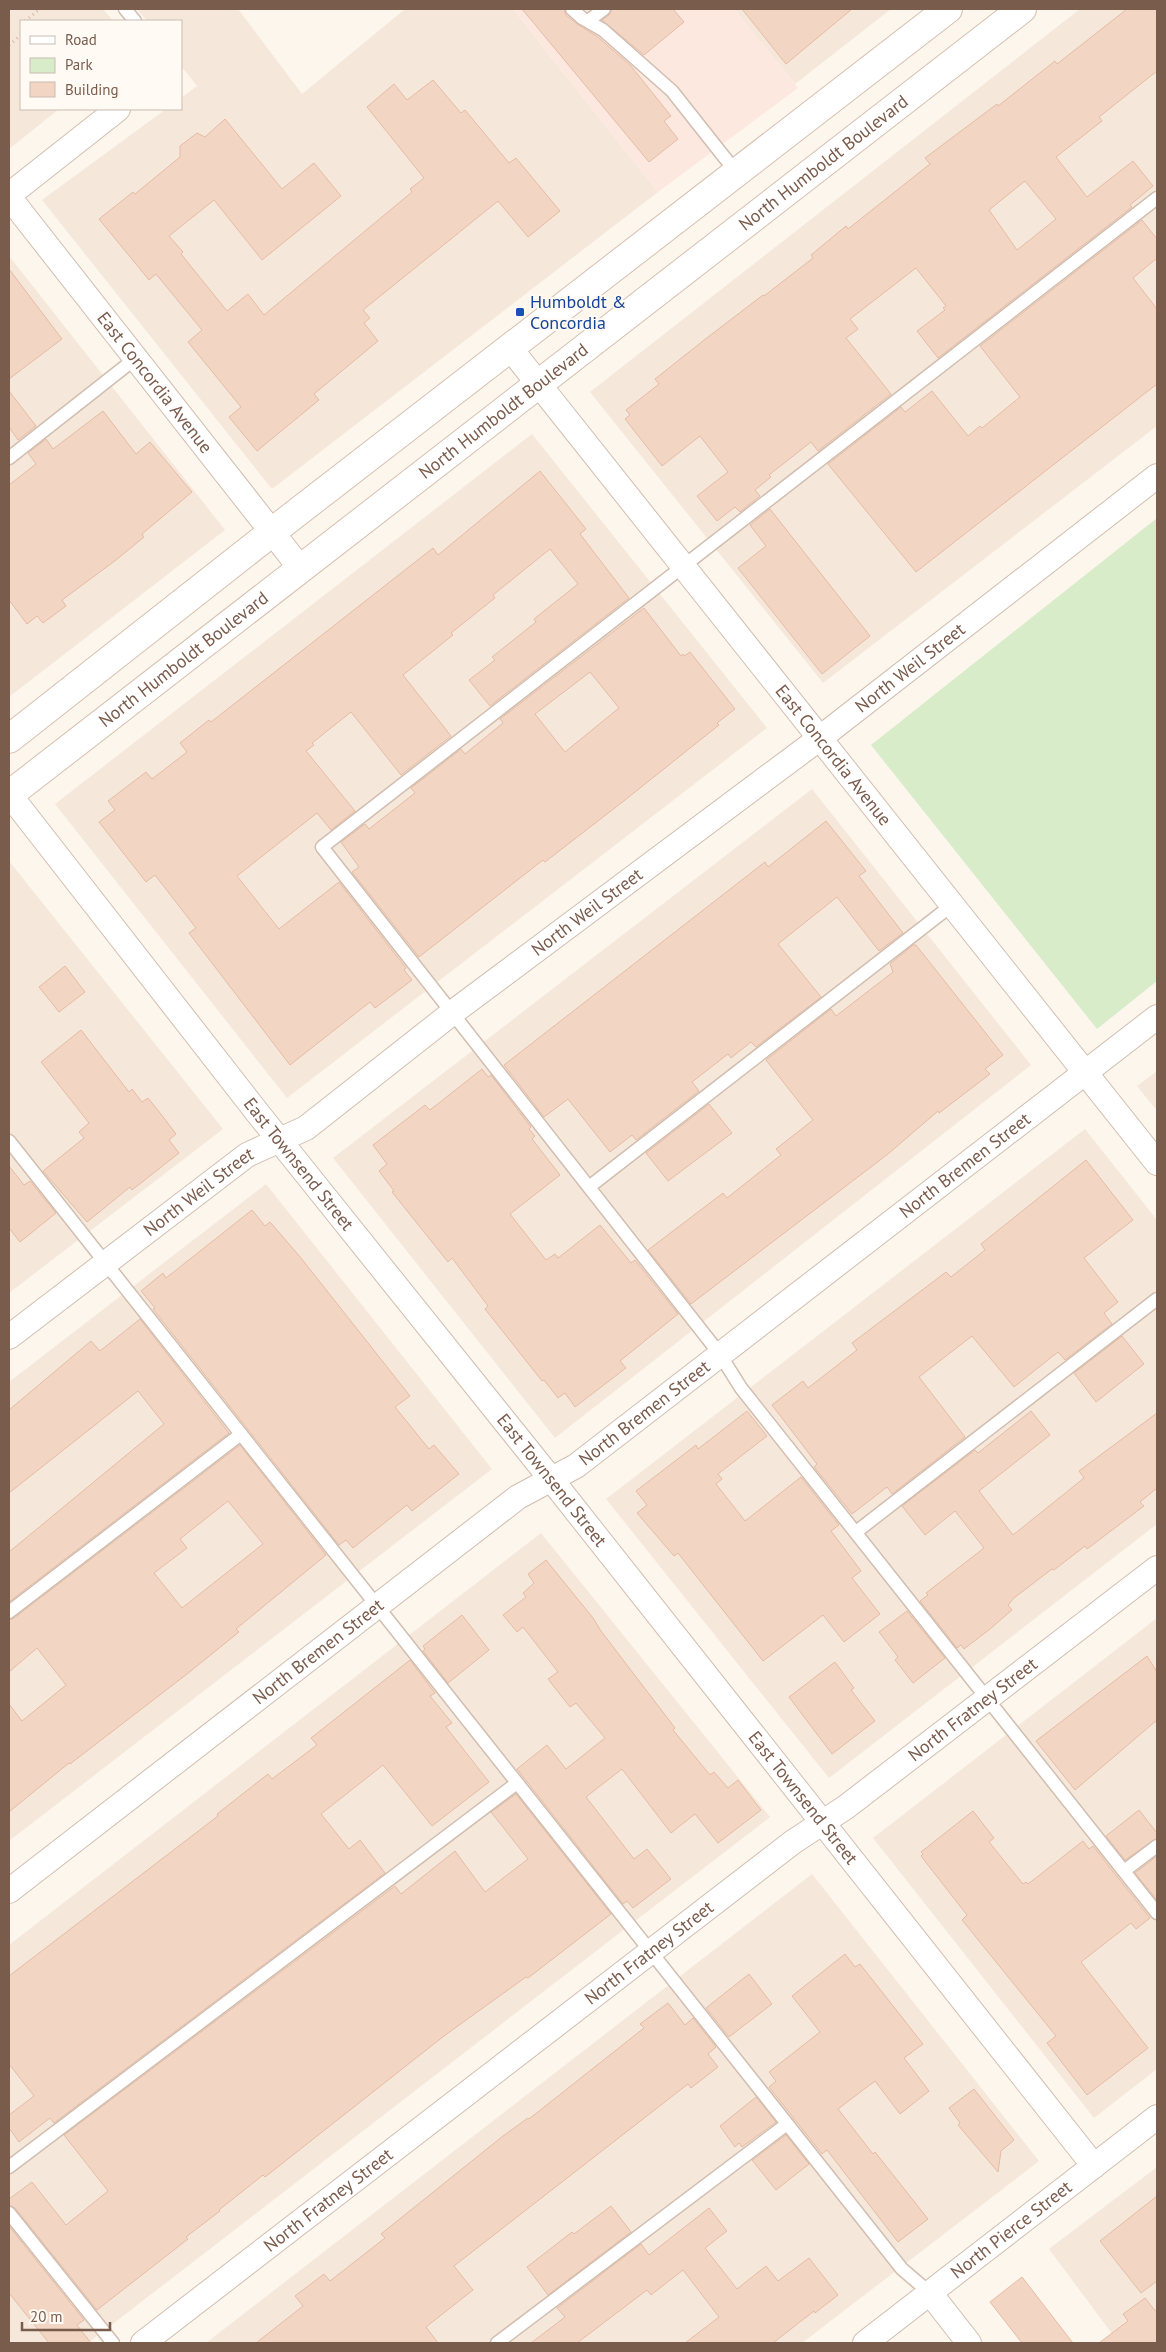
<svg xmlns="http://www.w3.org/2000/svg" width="1166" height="2352" font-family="'PT Sans',sans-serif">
  <rect width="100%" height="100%" fill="#fdf6ec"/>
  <g fill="#f5e8da">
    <path d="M 9,9 L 103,9 L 113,21 L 21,21 L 21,109 L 59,109 L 9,149 Z"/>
    <path d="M 137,9 L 238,9 L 302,94 L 405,9 L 513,9 L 658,192 L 272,489 L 42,200 L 166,109 L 181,109 L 181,98 L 197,86 L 181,66 L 181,21 L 147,21 Z"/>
    <path d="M 734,9 L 891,9 L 795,84 Z"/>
    <path d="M 1080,9 L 1157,9 L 1157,426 L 823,683 L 590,392 Z"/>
    <path d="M 9,256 L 225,530 L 9,697 Z"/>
    <path d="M 532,434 L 767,728 L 287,1098 L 55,804 Z"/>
    <path d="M 812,789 L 1031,1065 L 555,1438 L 333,1158 Z"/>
    <path d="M 9,861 L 223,1129 L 9,1293 Z"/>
    <path d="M 1157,1071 L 1157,1111 L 1137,1086 Z"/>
    <path d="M 1085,1129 L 1157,1220 L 1157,1524 L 829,1778 L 606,1499 Z"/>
    <path d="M 266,1184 L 492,1469 L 9,1841 L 9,1382 Z"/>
    <path d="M 541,1533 L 770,1817 L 88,2343 L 9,2343 L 9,1945 Z"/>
    <path d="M 1157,1618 L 1157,2069 L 1094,2118 L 873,1838 Z"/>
    <path d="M 812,1874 L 1039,2161 L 802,2343 L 206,2343 Z"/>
    <path d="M 1157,2167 L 1157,2343 L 1119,2343 L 1049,2249 Z"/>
  </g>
  <path fill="#fde8e0" d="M 513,9 L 734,9 L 798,88 L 658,192 Z"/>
  <path fill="#d8ecc9" d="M 1157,518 L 1157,981 L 1097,1029 L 871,745 Z"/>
  <g fill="#f3d5c3" stroke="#e6bba3" fill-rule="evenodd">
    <path d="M 522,9 L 564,9 L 566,15 L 577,24 L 598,37 L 631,66 L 671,116 L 664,121 L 678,139 L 649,162 Z"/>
    <path d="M 612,9 L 673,9 L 684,22 L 644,55 L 602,20 L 609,15 Z"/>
    <path d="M 742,9 L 852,9 L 786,64 Z"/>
    <path d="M 1127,9 L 1157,9 L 1157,71 L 1099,117 L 1102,121 L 1056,157 L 1087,197 L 1133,161 L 1153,186 L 1130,205 L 1132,207 L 938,358 L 917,331 L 945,310 L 943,308 L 946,306 L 916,268 L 850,319 L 858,329 L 846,338 L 891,394 L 818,451 L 811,442 L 769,475 L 771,477 L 755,490 L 760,496 L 740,512 L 735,507 L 717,521 L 697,496 L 728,472 L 700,436 L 662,466 L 625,419 L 630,415 L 626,410 L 659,384 L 655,379 L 708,337 L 763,295 L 764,296 L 813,258 L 811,255 L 846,226 L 848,229 L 930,164 L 925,158 L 997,104 L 998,106 L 1055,61 L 1057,64 ZM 1025,181 L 1056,219 L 1017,250 L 989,210 Z"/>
    <path d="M 433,80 L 461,113 L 465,110 L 509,163 L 516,158 L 560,211 L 528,237 L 498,201 L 363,310 L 370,318 L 364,323 L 378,341 L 314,394 L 319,400 L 257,451 L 229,417 L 241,407 L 188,342 L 202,330 L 156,274 L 149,280 L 99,219 L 133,192 L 135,194 L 180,157 L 180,146 L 197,133 L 205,137 L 225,119 L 282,189 L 314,163 L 341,196 L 262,260 L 214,200 L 169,236 L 183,252 L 181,254 L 227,311 L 248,294 L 264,315 L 412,192 L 410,189 L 424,178 L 367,107 L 394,84 L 407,100 Z"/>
    <path d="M 1142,220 L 1157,239 L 1157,258 L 1133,278 L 1157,309 L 1157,384 L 916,572 L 828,464 L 901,407 L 905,412 L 932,391 L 968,436 L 980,426 L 982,428 L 1020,397 L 980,346 Z"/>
    <path d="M 9,269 L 62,339 L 9,379 Z"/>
    <path d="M 9,391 L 36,426 L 18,440 L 9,427 Z"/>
    <path d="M 103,411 L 136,454 L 150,442 L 192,492 L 142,534 L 144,537 L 116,560 L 62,600 L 66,606 L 43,623 L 37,616 L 27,624 L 9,600 L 9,485 L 36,464 L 28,453 L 46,439 L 53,449 Z"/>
    <path d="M 540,471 L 586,529 L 580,534 L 629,598 L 490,706 L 469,680 L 495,660 L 492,657 L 536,622 L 534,619 L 578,584 L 550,549 L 493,595 L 495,598 L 451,633 L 453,635 L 403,675 L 451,736 L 401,775 L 351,712 L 312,743 L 314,745 L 306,751 L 355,811 L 331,830 L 317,813 L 237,876 L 279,929 L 339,882 L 406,968 L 404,970 L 412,980 L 375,1008 L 370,1002 L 290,1065 L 189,933 L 196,928 L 155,875 L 146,882 L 99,822 L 115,810 L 108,801 L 146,772 L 152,779 L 187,752 L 180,743 L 209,720 L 211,722 L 433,548 L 438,555 Z"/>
    <path d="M 770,509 L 870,636 L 822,674 L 738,568 L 766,546 L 750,525 Z"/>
    <path d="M 644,608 L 681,656 L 683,654 L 684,656 L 690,652 L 735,709 L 717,723 L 719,725 L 625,800 L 545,862 L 543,860 L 419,957 L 352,872 L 359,867 L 341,842 L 365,824 L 369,829 L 415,793 L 411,788 L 461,749 L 465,754 L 503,723 L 500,719 ZM 590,672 L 619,708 L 565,752 L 535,714 Z"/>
    <path d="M 826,821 L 866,871 L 859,876 L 903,933 L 879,951 L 837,897 L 778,944 L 821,997 L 756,1047 L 751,1042 L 731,1058 L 728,1054 L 692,1082 L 699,1091 L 636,1140 L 632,1135 L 610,1152 L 568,1099 L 544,1117 L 504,1065 L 765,862 L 768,867 Z"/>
    <path d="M 913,945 L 916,945 L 1003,1055 L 985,1069 L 990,1074 L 939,1113 L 938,1111 L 888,1154 L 691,1304 L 648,1250 L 723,1193 L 727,1198 L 781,1155 L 776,1149 L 813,1120 L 766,1060 L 831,1009 L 836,1016 L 893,972 L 890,964 Z"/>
    <path d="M 65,966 L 85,992 L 59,1012 L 39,987 Z"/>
    <path d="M 81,1030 L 129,1092 L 132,1089 L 142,1102 L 148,1098 L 164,1118 L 176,1134 L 169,1140 L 179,1153 L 132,1190 L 130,1187 L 87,1222 L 43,1171 L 84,1138 L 79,1132 L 89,1123 L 41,1062 Z"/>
    <path d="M 482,1069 L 488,1077 L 491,1075 L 531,1127 L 529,1129 L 535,1136 L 532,1139 L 560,1175 L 510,1214 L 546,1260 L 555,1254 L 558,1258 L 600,1225 L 631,1263 L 635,1260 L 678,1314 L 620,1361 L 626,1368 L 575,1407 L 565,1393 L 558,1398 L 544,1380 L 542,1381 L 485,1309 L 488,1306 L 452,1258 L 448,1262 L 392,1192 L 394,1191 L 379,1171 L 387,1164 L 373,1145 L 425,1105 L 430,1110 Z"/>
    <path d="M 709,1104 L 732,1133 L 668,1181 L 646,1153 Z"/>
    <path d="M 1086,1160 L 1133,1220 L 1084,1258 L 1118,1302 L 1104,1313 L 1112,1324 L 1065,1360 L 1058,1352 L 1014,1387 L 972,1336 L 919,1377 L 965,1437 L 892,1494 L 887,1487 L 852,1514 L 814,1467 L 817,1464 L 772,1405 L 803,1381 L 808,1388 L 857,1350 L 852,1343 L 946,1272 L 951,1277 L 985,1250 L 981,1244 Z"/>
    <path d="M 9,1166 L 24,1185 L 30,1181 L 56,1213 L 20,1242 L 9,1228 Z"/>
    <path d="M 252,1210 L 265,1226 L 270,1222 L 301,1258 L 410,1396 L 395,1407 L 429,1449 L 434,1445 L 459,1474 L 412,1511 L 407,1505 L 353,1548 L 346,1540 L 339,1545 L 153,1309 L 155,1308 L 141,1291 L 163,1273 L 166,1278 Z"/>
    <path d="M 140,1319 L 229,1433 L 9,1602 L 9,1552 L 164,1424 L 138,1391 L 9,1493 L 9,1410 L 91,1341 L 100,1351 Z"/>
    <path d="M 1122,1336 L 1144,1364 L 1096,1402 L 1074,1373 Z"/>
    <path d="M 747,1411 L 767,1436 L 718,1474 L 722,1479 L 716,1484 L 745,1521 L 801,1477 L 839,1525 L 831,1531 L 861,1571 L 852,1578 L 880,1614 L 844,1642 L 823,1615 L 763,1661 L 678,1553 L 674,1556 L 637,1513 L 647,1505 L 636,1491 L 696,1445 L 698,1449 Z"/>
    <path d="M 1031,1411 L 1050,1435 L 979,1491 L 1013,1535 L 1084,1478 L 1079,1471 L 1157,1413 L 1157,1488 L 1140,1502 L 1144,1506 L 1087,1549 L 1085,1546 L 1054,1570 L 1052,1569 L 1014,1598 L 1008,1605 L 1012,1610 L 990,1629 L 964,1649 L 961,1645 L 957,1648 L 920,1601 L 928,1595 L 926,1593 L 984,1548 L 955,1511 L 925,1535 L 902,1506 L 975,1450 L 978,1453 Z"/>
    <path d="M 240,1445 L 326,1555 L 236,1629 L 239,1632 L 187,1674 L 70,1764 L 69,1763 L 9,1812 L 9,1704 L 22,1721 L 66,1685 L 37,1648 L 9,1672 L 9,1620 L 14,1618 ZM 228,1501 L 263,1544 L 182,1608 L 154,1573 L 187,1548 L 180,1539 Z"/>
    <path d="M 546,1560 L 593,1618 L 601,1631 L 675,1728 L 673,1730 L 710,1775 L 714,1772 L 728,1788 L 738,1780 L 761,1810 L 718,1843 L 695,1814 L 671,1833 L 622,1769 L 586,1797 L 634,1859 L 647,1849 L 671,1879 L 633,1908 L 627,1901 L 623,1904 L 517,1769 L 547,1745 L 566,1769 L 605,1738 L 576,1703 L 570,1707 L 548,1679 L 558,1672 L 523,1627 L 517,1632 L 503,1615 L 526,1597 L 523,1593 L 534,1583 L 528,1574 Z"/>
    <path d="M 907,1611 L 945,1658 L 913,1683 L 895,1660 L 898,1657 L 879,1632 Z"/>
    <path d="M 462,1615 L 489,1650 L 448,1683 L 423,1651 L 425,1649 L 423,1646 Z"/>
    <path d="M 1147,1656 L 1157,1672 L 1157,1720 L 1075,1790 L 1036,1741 Z"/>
    <path d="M 410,1660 L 435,1693 L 430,1696 L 452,1723 L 446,1727 L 489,1782 L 432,1826 L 383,1765 L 321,1814 L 349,1849 L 360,1840 L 385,1873 L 54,2123 L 50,2118 L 19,2142 L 9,2128 L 9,2115 L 34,2096 L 9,2064 L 9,1976 L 218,1816 L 217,1814 L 268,1774 L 272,1779 L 317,1745 L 311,1738 Z"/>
    <path d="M 835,1662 L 854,1688 L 851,1690 L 875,1721 L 832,1754 L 789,1697 Z"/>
    <path d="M 516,1794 L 611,1914 L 528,1978 L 526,1977 L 444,2036 L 265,2177 L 263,2175 L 219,2210 L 220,2211 L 186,2237 L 188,2239 L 97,2310 L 15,2208 L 9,2205 L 9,2199 L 32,2182 L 66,2225 L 108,2191 L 64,2135 L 395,1886 L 401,1894 L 455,1851 L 485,1892 L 528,1859 L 491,1812 Z"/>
    <path d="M 1139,1810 L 1157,1833 L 1157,1838 L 1125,1860 L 1106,1836 Z"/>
    <path d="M 973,1811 L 994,1838 L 989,1842 L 1023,1884 L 1026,1882 L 1028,1884 L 1083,1841 L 1089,1849 L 1093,1846 L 1150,1918 L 1136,1929 L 1131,1923 L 1081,1962 L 1148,2048 L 1087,2095 L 1047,2043 L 1056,2036 L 962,1920 L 967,1915 L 921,1856 L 923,1854 L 921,1852 Z"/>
    <path d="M 1157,1856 L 1157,1900 L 1135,1873 Z"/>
    <path d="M 845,1954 L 855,1967 L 860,1964 L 923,2044 L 904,2058 L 929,2091 L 900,2114 L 875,2081 L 838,2109 L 873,2154 L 875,2152 L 928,2219 L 898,2242 L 827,2150 L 822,2154 L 769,2087 L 776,2081 L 769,2072 L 820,2032 L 792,1996 Z"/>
    <path d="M 749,1974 L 772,2004 L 729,2037 L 706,2008 Z"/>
    <path d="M 668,2003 L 685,2025 L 693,2018 L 716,2047 L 708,2054 L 718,2067 L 691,2088 L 688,2084 L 454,2266 L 473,2290 L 426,2327 L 438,2343 L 256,2343 L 303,2306 L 295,2296 L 324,2274 L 330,2281 L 385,2238 L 381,2234 L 503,2136 L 528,2118 L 529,2119 L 644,2028 L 640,2024 Z"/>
    <path d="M 974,2089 L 1014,2140 L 1001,2151 L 998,2172 L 958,2125 L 960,2123 L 949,2108 Z"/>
    <path d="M 756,2097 L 776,2122 L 742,2147 L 739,2143 L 735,2147 L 720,2126 Z"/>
    <path d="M 786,2135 L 809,2164 L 776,2190 L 752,2160 Z"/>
    <path d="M 1157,2196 L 1157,2281 L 1141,2293 L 1100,2241 Z"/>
    <path d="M 611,2206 L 631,2232 L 548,2295 L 527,2267 L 572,2232 L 574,2234 Z"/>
    <path d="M 709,2208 L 727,2231 L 705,2248 L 737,2289 L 766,2266 L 778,2281 L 809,2258 L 838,2295 L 815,2313 L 814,2311 L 773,2343 L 685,2343 L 719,2317 L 683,2270 L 651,2295 L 647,2290 L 577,2343 L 531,2343 L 565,2317 L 557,2308 L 641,2244 L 649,2255 Z"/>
    <path d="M 9,2226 L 84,2320 L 77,2325 L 91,2343 L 49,2343 L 9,2293 Z"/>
    <path d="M 1022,2277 L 1073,2343 L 1022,2343 L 990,2302 Z"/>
    <path d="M 1145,2298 L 1157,2313 L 1157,2343 L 1099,2343 L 1128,2321 L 1123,2314 Z"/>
  </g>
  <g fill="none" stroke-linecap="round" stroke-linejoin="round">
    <defs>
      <g id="lane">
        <path d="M 125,9 L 135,21"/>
        <path d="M 572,9 L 582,18 L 603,30 L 672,91 L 736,172"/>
        <path d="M 588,21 L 604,9"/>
        <path d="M 1157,198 L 322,847 L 719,1353 L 741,1388 L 1157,1913"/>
        <path d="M 9,458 L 136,358"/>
        <path d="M 9,1141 L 902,2269 L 930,2293"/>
        <path d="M 589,1187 L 952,905"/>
        <path d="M 856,1532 L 1157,1299"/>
        <path d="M 9,1612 L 241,1434"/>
        <path d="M 1124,1871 L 1157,1846"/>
        <path d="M 9,2167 L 517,1783"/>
        <path d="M 9,2213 L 113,2343"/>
        <path d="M 497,2343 L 787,2124"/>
      </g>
      <g id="street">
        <path d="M 9,195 L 118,109"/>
        <path id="s1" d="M 9,197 L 301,569"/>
        <path id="s2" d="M 510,348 L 1157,1163"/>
        <path id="s3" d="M 9,794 L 260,1116 L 551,1479 L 1094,2166"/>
        <path id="s4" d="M 9,1337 L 247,1155 L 306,1128 L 452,1013 L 820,738 L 1157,476"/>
        <path id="s5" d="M 9,1891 L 518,1497 L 576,1466 L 1157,1017"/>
        <path d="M 930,2293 L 969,2343"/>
        <path id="s6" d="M 143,2343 L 793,1842 L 846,1807 L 1157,1568"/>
        <path id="s7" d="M 865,2343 L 1157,2117"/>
      </g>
      <g id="secondary">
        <path d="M 9,739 L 290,518 L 948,9"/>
        <path id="s8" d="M 9,795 L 1022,9"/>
      </g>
    </defs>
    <use href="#lane" stroke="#d1beb0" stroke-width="15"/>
    <use href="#street" stroke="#d1beb0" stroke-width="26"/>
    <use href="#secondary" stroke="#d6c0b0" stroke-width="30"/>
    <g stroke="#d9b8a5" stroke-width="3" stroke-dasharray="1 4" stroke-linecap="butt">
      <path d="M 25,21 L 40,9"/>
      <path d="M 9,45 L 21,35"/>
    </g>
    <use href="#lane" stroke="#fff" stroke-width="12"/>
    <use href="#street" stroke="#fff" stroke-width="24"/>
    <use href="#secondary" stroke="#fff" stroke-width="28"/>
  </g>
  <rect fill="#1a4fb4" stroke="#fffaf3" stroke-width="2" x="515" y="307" width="10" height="10" rx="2.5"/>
  <g text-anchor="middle" stroke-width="4" stroke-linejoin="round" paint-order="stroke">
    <g font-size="18" fill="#7a5c4d" stroke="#fffaf3">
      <text dy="6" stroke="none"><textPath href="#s8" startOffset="1031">North Humboldt Boulevard</textPath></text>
      <text dy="6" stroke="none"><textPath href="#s1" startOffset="236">East Concordia Avenue</textPath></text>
      <text dy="6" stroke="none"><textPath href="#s8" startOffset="626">North Humboldt Boulevard</textPath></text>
      <text dy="6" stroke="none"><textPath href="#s8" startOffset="221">North Humboldt Boulevard</textPath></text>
      <text dy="6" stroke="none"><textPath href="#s4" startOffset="1124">North Weil Street</textPath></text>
      <text dy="6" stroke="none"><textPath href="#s2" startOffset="520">East Concordia Avenue</textPath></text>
      <text dy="6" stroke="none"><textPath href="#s4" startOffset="719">North Weil Street</textPath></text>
      <text dy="6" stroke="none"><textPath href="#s3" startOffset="470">East Townsend Street</textPath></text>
      <text dy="6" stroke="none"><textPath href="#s5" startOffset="1201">North Bremen Street</textPath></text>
      <text dy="6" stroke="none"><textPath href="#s4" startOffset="239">North Weil Street</textPath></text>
      <text dy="6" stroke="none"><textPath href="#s5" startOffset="796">North Bremen Street</textPath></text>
      <text dy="6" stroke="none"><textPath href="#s3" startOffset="875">East Townsend Street</textPath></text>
      <text dy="6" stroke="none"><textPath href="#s5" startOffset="391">North Bremen Street</textPath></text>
      <text dy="6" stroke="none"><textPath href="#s6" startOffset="1044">North Fratney Street</textPath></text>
      <text dy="6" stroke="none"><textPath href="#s3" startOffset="1280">East Townsend Street</textPath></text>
      <text dy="6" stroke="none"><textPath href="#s6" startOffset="639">North Fratney Street</textPath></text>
      <text dy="6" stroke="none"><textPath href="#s6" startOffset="234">North Fratney Street</textPath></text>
      <text dy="6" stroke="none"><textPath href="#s7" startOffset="185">North Pierce Street</textPath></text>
    </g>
    <g font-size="18" fill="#164399" stroke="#fffaf3" text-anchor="start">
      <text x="530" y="308">Humboldt &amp;<tspan x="530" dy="21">Concordia</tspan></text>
    </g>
  </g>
  <rect width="1166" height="2352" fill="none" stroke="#7a5c4d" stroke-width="20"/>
  <rect x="20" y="20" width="162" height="90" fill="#fffaf3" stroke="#cabbb1"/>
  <rect x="30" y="36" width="25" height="8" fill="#ffffff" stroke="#cabbb1"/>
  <text x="65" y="45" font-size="15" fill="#7a5c4d">Road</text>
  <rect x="30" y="58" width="25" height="15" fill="#d8ecc9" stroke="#cabbb1"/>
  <text x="65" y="70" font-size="15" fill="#7a5c4d">Park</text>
  <rect x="30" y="82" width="25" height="15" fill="#f3d5c3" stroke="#cabbb1"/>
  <text x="65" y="95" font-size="15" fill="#7a5c4d">Building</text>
  <path d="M22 2322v8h88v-8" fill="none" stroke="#7a5c4d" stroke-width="2.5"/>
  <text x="30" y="2322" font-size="15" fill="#7a5c4d" stroke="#fffaf3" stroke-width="4" paint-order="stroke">20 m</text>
</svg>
